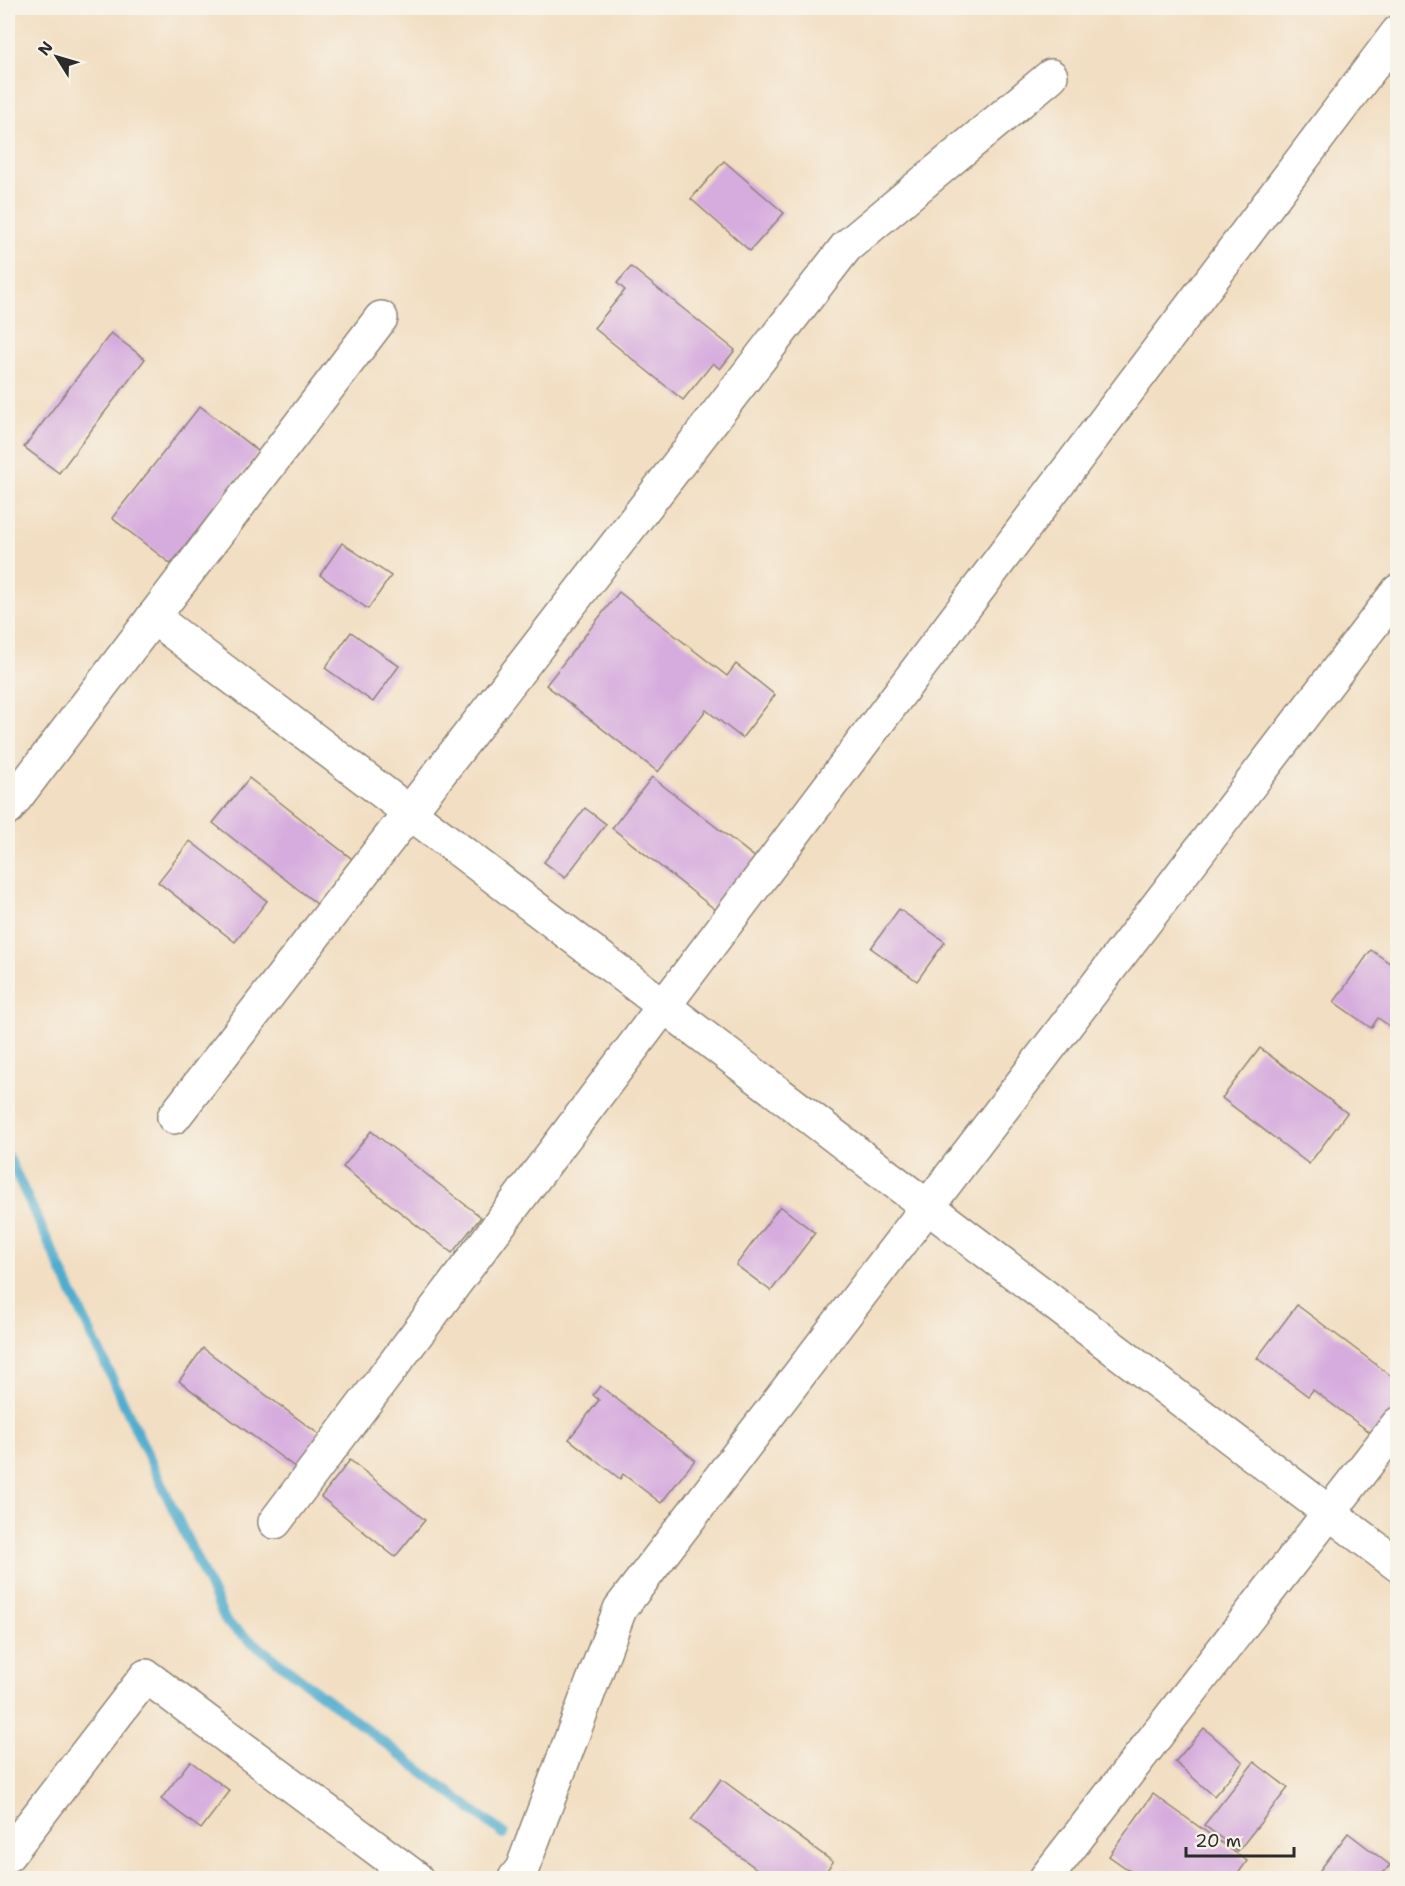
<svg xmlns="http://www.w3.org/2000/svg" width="1405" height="1886" font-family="'Shantell Sans',sans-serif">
  <rect width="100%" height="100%" fill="#f7f3e8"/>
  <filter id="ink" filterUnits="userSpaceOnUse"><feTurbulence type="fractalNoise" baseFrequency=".0167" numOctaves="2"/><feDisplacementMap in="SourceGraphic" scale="12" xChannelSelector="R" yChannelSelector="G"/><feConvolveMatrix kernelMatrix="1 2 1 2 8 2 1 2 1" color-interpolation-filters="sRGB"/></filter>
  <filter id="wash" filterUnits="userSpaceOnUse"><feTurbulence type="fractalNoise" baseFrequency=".008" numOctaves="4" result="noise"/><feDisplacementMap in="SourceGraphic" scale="24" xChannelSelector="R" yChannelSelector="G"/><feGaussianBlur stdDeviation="1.35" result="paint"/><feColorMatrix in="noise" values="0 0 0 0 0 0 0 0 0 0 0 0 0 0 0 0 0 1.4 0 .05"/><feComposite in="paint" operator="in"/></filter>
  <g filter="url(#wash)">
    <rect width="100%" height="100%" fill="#f2dec2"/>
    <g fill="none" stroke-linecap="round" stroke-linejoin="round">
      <path stroke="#4faccd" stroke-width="10" d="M 8,1156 L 226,1622 L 504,1834"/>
    </g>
    <g id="blocks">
      <g fill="#d6abde">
        <path d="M 724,161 L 784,213 L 750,251 L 691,199 Z"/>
        <path d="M 631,267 L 735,350 L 720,369 L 713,363 L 683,400 L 594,328 L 625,290 L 617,283 Z"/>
        <path d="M 111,333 L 145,359 L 59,473 L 24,447 Z"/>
        <path d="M 200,406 L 259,452 L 171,564 L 112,518 Z"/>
        <path d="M 342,543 L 391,576 L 368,609 L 320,575 Z"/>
        <path d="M 619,592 L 727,676 L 736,664 L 775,695 L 742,738 L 706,710 L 658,772 L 546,685 Z"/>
        <path d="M 351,632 L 399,666 L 373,702 L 325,668 Z"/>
        <path d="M 652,777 L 757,859 L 717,911 L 612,828 Z"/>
        <path d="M 249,778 L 352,859 L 317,904 L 213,823 Z"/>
        <path d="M 585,808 L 606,824 L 565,878 L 544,862 Z"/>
        <path d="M 190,841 L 267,901 L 235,942 L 158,882 Z"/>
        <path d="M 899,909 L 945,942 L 917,981 L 871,948 Z"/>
        <path d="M 1371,950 L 1398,969 L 1398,1032 L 1378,1018 L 1371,1028 L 1334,1002 Z"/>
        <path d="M 1260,1048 L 1347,1113 L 1309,1164 L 1222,1098 Z"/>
        <path d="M 371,1131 L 481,1217 L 452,1253 L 343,1167 Z"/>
        <path d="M 780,1206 L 815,1233 L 771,1291 L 736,1265 Z"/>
        <path d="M 1297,1305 L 1398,1381 L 1398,1405 L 1375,1436 L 1313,1390 L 1308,1396 L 1257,1358 Z"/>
        <path d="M 203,1348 L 321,1436 L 296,1468 L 179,1381 Z"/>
        <path d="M 600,1386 L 695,1460 L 661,1503 L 623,1474 L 620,1479 L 569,1439 L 599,1400 L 593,1395 Z"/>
        <path d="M 350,1460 L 425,1520 L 395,1557 L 321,1497 Z"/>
        <path d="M 1204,1728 L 1243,1762 L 1214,1796 L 1175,1762 Z"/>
        <path d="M 190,1761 L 230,1791 L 201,1829 L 161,1799 Z"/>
        <path d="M 1254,1762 L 1288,1788 L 1238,1851 L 1204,1825 Z"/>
        <path d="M 721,1779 L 833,1862 L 821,1878 L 769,1878 L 691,1820 Z"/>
        <path d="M 1153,1794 L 1247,1861 L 1235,1878 L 1140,1878 L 1109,1856 Z"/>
        <path d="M 1348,1833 L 1390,1865 L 1379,1878 L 1331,1878 L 1320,1870 Z"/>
        <path d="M 844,1869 L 857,1878 L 837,1878 Z"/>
      </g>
    </g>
  </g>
  <g filter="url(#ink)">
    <use href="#blocks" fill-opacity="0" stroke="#8e8476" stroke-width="1.5"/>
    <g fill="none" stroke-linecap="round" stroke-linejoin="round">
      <defs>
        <g id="minor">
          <path d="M 153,617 L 1398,1565"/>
          <path d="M 8,808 L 381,318"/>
          <path d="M 174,1117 L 846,247 L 1051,76"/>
          <path d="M 275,1522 L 1398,32"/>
          <path d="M 8,1855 L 146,1676 L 416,1878"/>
          <path d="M 515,1878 L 522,1869 L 620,1609 L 1398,591"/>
          <path d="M 1046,1878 L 1398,1424"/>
        </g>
      </defs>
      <use href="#minor" stroke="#8e8476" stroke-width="36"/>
      <use href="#minor" stroke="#fff" stroke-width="33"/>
    </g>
  </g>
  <rect width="1405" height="1886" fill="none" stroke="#f7f3e8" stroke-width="30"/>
  <g transform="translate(57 57) rotate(307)" stroke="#f7f3e8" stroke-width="4.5" paint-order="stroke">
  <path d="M0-4.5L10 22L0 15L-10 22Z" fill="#2b2b2b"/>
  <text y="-9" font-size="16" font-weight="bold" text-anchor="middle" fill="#2b2b2b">N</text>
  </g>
  <path d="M1186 1847v9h108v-9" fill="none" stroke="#2b2b2b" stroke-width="3"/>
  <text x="1195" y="1847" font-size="18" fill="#2b2b2b" stroke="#f7f3e8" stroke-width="4.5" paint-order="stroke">20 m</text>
</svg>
